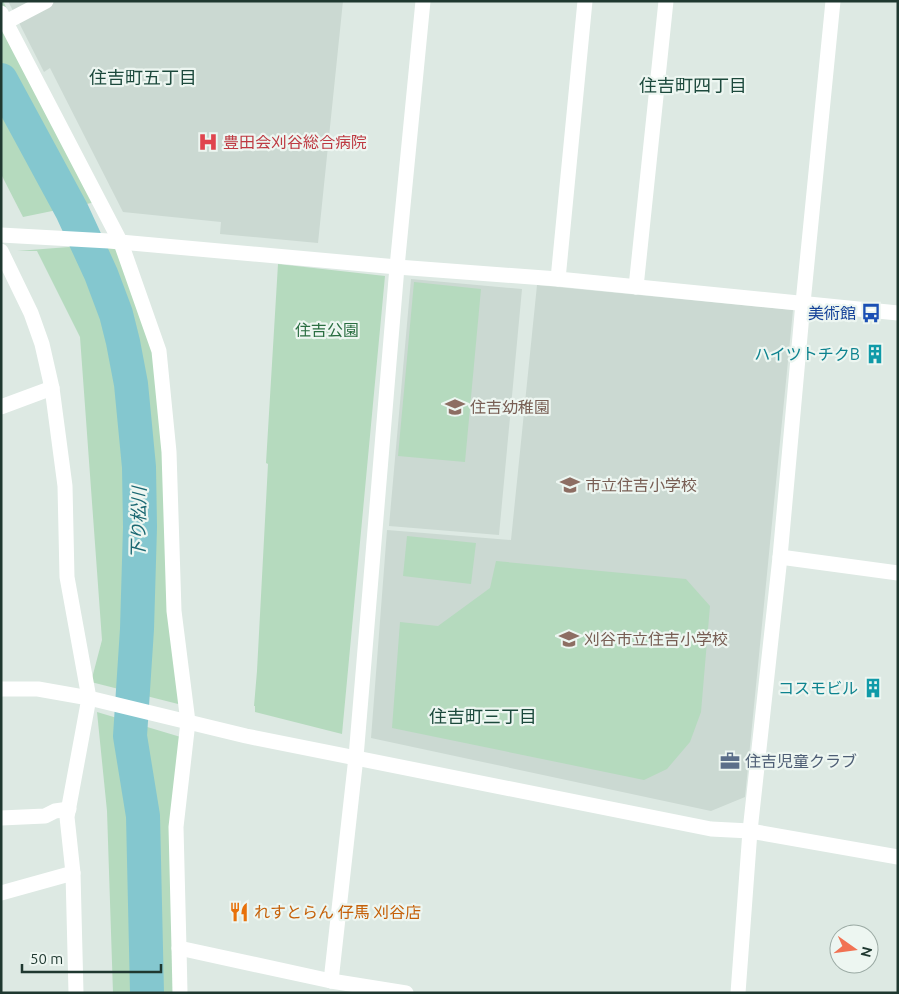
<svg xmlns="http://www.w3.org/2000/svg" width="899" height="994" font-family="Ubuntu,'Noto Sans JP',sans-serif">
  <rect width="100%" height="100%" fill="#dde9e3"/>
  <g fill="#cbd9d2">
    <path d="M 8,1 L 343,1 L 318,243 L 220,234 L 221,222 L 123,212 L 50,68 L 44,72 Z"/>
    <path d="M 411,279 L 522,289 L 499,535 L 389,526 Z"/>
    <path d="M 537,285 L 793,310 L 745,797 L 711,811 L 371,738 L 387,530 L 511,540 Z"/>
  </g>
  <g fill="#b5dabe">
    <path d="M 1,1 L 3,1 L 101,201 L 23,217 L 1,174 Z"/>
    <path d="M 121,243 L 159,351 L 186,706 L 91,682 L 102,640 L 80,337 L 37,251 L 17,251 Z"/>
    <path d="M 278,264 L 385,276 L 342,734 L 255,712 L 255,706 L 254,706 L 257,671 L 268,464 L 266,463 Z"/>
    <path d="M 414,282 L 481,289 L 465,462 L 398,456 Z"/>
    <path d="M 407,536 L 476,543 L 471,584 L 403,576 Z"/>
    <path d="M 496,561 L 686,579 L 710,606 L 701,712 L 690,742 L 667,769 L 644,780 L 392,728 L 400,622 L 438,626 L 490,588 Z"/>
    <path d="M 97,712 L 184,738 L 180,993 L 113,993 L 107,811 Z"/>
  </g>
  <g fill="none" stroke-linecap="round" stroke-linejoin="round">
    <path stroke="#84c7cf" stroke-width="34" d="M 1,80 L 72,211 L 101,274 L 116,314 L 123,342 L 131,384 L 139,467 L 140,527 L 137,629 L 130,736 L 143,816 L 147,993"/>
    <g stroke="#fff" stroke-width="15">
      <path d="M 1,13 L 121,243 L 159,351 L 169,452 L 174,611 L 188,722 L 176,827 L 179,948 L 331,981 L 406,993"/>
      <path d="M 6,22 L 46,1"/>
      <path d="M 1,235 L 109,241 L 397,267 L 558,279 L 898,313"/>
      <path d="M 1,251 L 31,313 L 42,344 L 52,388 L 65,486 L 67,577 L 89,698 L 67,817 L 73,873 L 76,993"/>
      <path d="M 558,279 L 585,1"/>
      <path d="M 636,287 L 666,1"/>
      <path d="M 1,407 L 52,388"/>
      <path d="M 780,557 L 898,573"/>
      <path d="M 1,818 L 45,816 L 55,811 L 69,809"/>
      <path d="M 1,893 L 73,873"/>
      <path d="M 179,948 L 180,993"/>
      <path d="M 331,981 L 356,757 L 397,267 L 423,1"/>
      <path d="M 738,993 L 750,831 L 780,557 L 803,303 L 833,1"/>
    </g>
    <path stroke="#fff" stroke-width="15" d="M 1,689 L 38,689 L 89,698 L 246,736 L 711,829 L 750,831 L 898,857"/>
  </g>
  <defs>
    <symbol id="hospital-bare" viewBox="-9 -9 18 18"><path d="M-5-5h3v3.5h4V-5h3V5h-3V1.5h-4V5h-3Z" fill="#e0444e" stroke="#edf6f1" stroke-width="2.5" paint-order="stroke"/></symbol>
    <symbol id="bus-bare" viewBox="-9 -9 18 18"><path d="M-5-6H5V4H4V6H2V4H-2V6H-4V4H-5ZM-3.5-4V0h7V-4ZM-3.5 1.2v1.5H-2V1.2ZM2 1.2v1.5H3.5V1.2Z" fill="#1a4fb4" stroke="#edf6f1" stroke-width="2.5" paint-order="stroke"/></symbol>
    <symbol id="building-bare" viewBox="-9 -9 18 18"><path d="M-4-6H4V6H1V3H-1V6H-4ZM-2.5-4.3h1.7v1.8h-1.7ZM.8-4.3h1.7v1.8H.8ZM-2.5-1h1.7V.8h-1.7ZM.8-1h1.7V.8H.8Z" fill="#0f9aa8" stroke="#edf6f1" stroke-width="2.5" paint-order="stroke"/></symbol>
    <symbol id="school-bare" viewBox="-9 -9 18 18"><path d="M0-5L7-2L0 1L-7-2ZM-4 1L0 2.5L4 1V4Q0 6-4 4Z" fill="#8d6e63" stroke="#edf6f1" stroke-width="2.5" paint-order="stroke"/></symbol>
    <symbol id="office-bare" viewBox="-9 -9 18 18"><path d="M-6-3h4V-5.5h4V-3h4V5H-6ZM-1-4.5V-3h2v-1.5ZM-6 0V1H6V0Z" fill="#5c6f8a" stroke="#edf6f1" stroke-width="2.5" paint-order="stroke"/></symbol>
    <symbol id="restaurant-bare" viewBox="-9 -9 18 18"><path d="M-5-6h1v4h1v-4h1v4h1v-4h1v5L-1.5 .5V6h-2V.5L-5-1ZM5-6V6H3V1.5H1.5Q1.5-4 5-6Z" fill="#e8710a" stroke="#edf6f1" stroke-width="2.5" paint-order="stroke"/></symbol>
  </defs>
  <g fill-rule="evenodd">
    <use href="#hospital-bare" x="194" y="128" width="28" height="28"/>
    <use href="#bus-bare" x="857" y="299" width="28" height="28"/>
    <use href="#building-bare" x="861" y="340" width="28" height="28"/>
    <use href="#school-bare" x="441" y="393" width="28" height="28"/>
    <use href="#school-bare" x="556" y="471" width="28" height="28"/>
    <use href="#school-bare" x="555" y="625" width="28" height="28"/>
    <use href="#building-bare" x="859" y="674" width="28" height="28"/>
    <use href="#office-bare" x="716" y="747" width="28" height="28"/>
    <use href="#restaurant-bare" x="225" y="898" width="28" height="28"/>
  </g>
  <g text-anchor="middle" stroke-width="4.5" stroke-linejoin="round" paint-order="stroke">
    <g font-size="16" fill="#be3a42" stroke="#edf6f1" text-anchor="start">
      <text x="223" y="148">豊田会刈谷総合病院</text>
    </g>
    <g font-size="16" fill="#164399" stroke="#edf6f1" text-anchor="end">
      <text x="856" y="319">美術館</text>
    </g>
    <g font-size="16" fill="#2a6e41" stroke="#edf6f1">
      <text x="327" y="336">住吉公園</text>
    </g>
    <g font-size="16" fill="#0d838f" stroke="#edf6f1" text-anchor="end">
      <text x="860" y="360">ハイツトチクB</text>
      <text x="858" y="694">コスモビル</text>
    </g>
    <g font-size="16" fill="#785e54" stroke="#edf6f1" text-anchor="start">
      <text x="470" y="413">住吉幼稚園</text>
      <text x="585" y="491">市立住吉小学校</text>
      <text x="584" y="645">刈谷市立住吉小学校</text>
    </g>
    <g font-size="16" fill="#4e5e75" stroke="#edf6f1" text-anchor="start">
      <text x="745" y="767">住吉児童クラブ</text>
    </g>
    <g font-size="16" fill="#c56008" stroke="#edf6f1" text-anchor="start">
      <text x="254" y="918">れすとらん 仔馬 刈谷店</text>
    </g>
    <g font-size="18" fill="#1c493c" stroke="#edf6f1">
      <text x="143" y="84">住吉町五丁目</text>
      <text x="693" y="92">住吉町四丁目</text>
      <text x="483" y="723">住吉町三丁目</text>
    </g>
    <g font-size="18" font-style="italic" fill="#1b6872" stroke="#edf6f1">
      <text transform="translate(139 523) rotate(-89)" y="6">下り松川</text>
    </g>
  </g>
  <rect width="899" height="994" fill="none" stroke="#1f3830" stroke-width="5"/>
  <g transform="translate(854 949) rotate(104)"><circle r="24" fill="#edf6f1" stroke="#9baaa4"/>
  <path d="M0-4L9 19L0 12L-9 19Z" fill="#f17253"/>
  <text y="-8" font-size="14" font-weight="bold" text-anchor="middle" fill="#1f3830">N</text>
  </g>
  <path d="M22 964v8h139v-8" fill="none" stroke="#1f3830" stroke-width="2.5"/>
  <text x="30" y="964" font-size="15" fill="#1f3830" stroke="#edf6f1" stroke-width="4" paint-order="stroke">50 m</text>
</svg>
